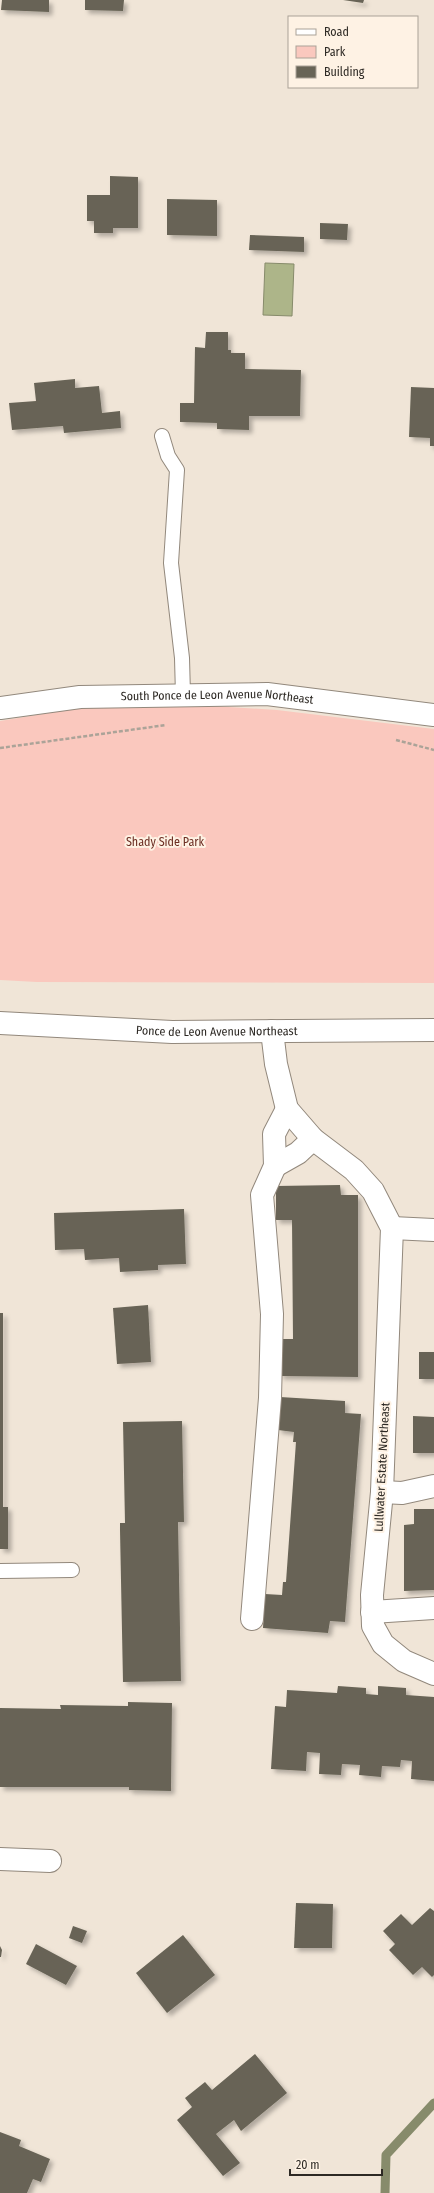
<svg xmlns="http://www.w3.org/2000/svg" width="434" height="2193" font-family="'Fira Sans Condensed',sans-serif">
  <defs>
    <filter id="shadow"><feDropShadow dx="3.5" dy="3.5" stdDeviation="2" flood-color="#0004"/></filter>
  </defs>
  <rect width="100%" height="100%" fill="#f0e5d7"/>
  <path fill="#fac8be" d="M 166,703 L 277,710 L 434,729 L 434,983 L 37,982 L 0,980 L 0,721 L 79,708 Z"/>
  <path fill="#adb589" stroke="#878b6b" d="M 265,263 L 294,264 L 292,316 L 263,315 Z"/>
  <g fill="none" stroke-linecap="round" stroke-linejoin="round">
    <path stroke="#878b6b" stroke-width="9" d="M 385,2193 L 386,2155 L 434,2103"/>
  </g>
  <g fill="#686456" filter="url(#shadow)">
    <path d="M 2,0 L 49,0 L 49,12 L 1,10 Z"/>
    <path d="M 85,0 L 124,0 L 123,11 L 85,10 Z"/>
    <path d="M 343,0 L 364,0 L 363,3 Z"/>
    <path d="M 110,176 L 138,177 L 138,228 L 113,228 L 113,233 L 94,233 L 94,221 L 87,221 L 87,195 L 110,195 Z"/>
    <path d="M 167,199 L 217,200 L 217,236 L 167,235 Z"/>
    <path d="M 320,223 L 348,224 L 347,240 L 320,239 Z"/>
    <path d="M 250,235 L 304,237 L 304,252 L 249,250 Z"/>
    <path d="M 206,332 L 228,332 L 228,350 L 231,350 L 231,353 L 245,353 L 245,369 L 301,370 L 300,416 L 249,416 L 249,430 L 217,429 L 217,423 L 180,422 L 180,403 L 194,403 L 195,347 L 205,348 Z"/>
    <path d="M 75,379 L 75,388 L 99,386 L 102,413 L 120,411 L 121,428 L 64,433 L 63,426 L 12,430 L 9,403 L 36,401 L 34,383 Z"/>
    <path d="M 411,387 L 434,388 L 434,446 L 430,446 L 430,438 L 409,437 Z"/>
    <path d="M 340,1185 L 341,1195 L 358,1195 L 358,1377 L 280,1376 L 280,1339 L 293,1339 L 292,1220 L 276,1220 L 276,1186 Z"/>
    <path d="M 184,1209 L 186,1264 L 158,1265 L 158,1270 L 120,1272 L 119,1258 L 85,1260 L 84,1249 L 55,1250 L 54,1213 Z"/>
    <path d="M 148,1305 L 151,1362 L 117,1364 L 113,1308 Z"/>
    <path d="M 0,1313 L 3,1313 L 3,1507 L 8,1507 L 8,1549 L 0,1549 Z"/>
    <rect x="419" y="1352" width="15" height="27"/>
    <path d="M 280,1397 L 345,1401 L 345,1413 L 361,1414 L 345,1622 L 330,1621 L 328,1633 L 263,1628 L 265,1594 L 282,1595 L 283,1582 L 286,1582 L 296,1442 L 293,1442 L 294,1432 L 278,1430 Z"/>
    <path d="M 413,1416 L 434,1417 L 434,1453 L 413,1453 Z"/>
    <path d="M 182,1421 L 184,1522 L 178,1522 L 181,1681 L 123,1682 L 120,1530 L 120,1523 L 125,1523 L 123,1422 Z"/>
    <path d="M 414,1509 L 434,1509 L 434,1590 L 404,1591 L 404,1525 L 414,1524 Z"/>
    <path d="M 338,1686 L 366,1688 L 366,1694 L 378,1695 L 378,1686 L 406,1688 L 406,1695 L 434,1697 L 434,1781 L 411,1779 L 412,1761 L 401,1760 L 400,1767 L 382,1766 L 381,1777 L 359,1775 L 360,1765 L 342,1764 L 341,1775 L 319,1774 L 320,1753 L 307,1752 L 306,1771 L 271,1769 L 275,1706 L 286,1707 L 287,1690 L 337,1693 Z"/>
    <path d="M 128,1702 L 172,1703 L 171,1791 L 129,1790 L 129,1787 L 0,1787 L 0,1708 L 61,1709 L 60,1705 L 128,1706 Z"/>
    <path d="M 296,1903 L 333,1904 L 332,1948 L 294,1948 Z"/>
    <path d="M 430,1908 L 434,1911 L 434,1975 L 432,1977 L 422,1967 L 413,1975 L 389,1950 L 395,1944 L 383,1931 L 401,1914 L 412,1925 Z"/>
    <path d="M 73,1926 L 87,1931 L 82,1943 L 69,1938 Z"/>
    <path d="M 183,1935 L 215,1975 L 167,2013 L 136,1973 Z"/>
    <path d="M 36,1944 L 77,1966 L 66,1985 L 26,1964 Z"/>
    <path d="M 0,1946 L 2,1950 L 1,1957 L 0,1957 Z"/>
    <path d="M 255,2054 L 287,2093 L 241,2131 L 234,2120 L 216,2134 L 240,2163 L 223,2176 L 177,2120 L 192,2107 L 185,2098 L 205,2082 L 212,2090 Z"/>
    <path d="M 0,2132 L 21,2140 L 19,2146 L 50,2159 L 41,2182 L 33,2179 L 27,2193 L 0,2193 Z"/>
  </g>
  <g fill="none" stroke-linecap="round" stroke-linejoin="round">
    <defs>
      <g id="service">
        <path d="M 162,436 L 168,456 L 177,470 L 171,563 L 182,658 L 183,695"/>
        <path d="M 0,1571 L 72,1570"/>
      </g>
      <g id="minor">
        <path id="s1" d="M 0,708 L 80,697 L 267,694 L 434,715"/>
        <path d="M 272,1031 L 276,1064 L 287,1109 L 313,1139 L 354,1170 L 373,1191 L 392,1228 L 382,1492 L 372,1595 L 373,1626 L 383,1644 L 404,1661 L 434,1674"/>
        <path d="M 275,1166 L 298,1153 L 313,1139"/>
        <path d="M 392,1228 L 434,1230"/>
        <path d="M 382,1492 L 402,1493 L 434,1486"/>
        <path d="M 372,1612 L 434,1608"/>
        <path d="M 252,1619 L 270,1398 L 272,1314 L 262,1195 L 275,1166 L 274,1134 L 287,1109"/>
        <path d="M 0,1859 L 50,1861"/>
      </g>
      <g id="trunk">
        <path id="s2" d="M 0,1023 L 172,1032 L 434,1030"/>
      </g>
    </defs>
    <use href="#service" stroke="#92887c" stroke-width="16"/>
    <use href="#minor" stroke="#92887c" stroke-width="24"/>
    <use href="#trunk" stroke="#92887c" stroke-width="24"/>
    <g stroke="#aba398" stroke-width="2.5" stroke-dasharray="4 2" stroke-linecap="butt">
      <path d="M 396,740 L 434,750"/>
      <path d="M 0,748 L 166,725"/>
    </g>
    <use href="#service" stroke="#fff" stroke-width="14"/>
    <use href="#minor" stroke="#fff" stroke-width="22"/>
    <use href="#trunk" stroke="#fff" stroke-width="22"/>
  </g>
  <g text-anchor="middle" stroke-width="4" stroke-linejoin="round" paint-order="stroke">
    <g font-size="12" fill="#2d2924" stroke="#fef2e4">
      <text dy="4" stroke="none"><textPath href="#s1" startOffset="218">South Ponce de Leon Avenue Northeast</textPath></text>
      <text dy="4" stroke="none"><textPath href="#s2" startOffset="217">Ponce de Leon Avenue Northeast</textPath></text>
      <text transform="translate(382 1467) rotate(-87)" y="4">Lullwater Estate Northeast</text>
    </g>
    <g font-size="12" fill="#6c2e23" stroke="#fef2e4">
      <text x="165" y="846">Shady Side Park</text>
    </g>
  </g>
  <rect x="288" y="16" width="130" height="72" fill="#fef2e4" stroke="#aaa297"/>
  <rect x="296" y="29" width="20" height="6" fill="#ffffff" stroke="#aaa297"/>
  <text x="324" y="36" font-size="12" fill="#2d2924">Road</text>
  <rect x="296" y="46" width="20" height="12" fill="#fac8be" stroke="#aaa297"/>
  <text x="324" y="56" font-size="12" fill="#2d2924">Park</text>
  <rect x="296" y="66" width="20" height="12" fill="#686456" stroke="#aaa297"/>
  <text x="324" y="76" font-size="12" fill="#2d2924">Building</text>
  <path d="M290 2169v6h92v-6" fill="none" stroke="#2d2924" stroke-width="2"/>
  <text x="296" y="2169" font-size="12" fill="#2d2924" stroke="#fef2e4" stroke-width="3" paint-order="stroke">20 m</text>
</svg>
